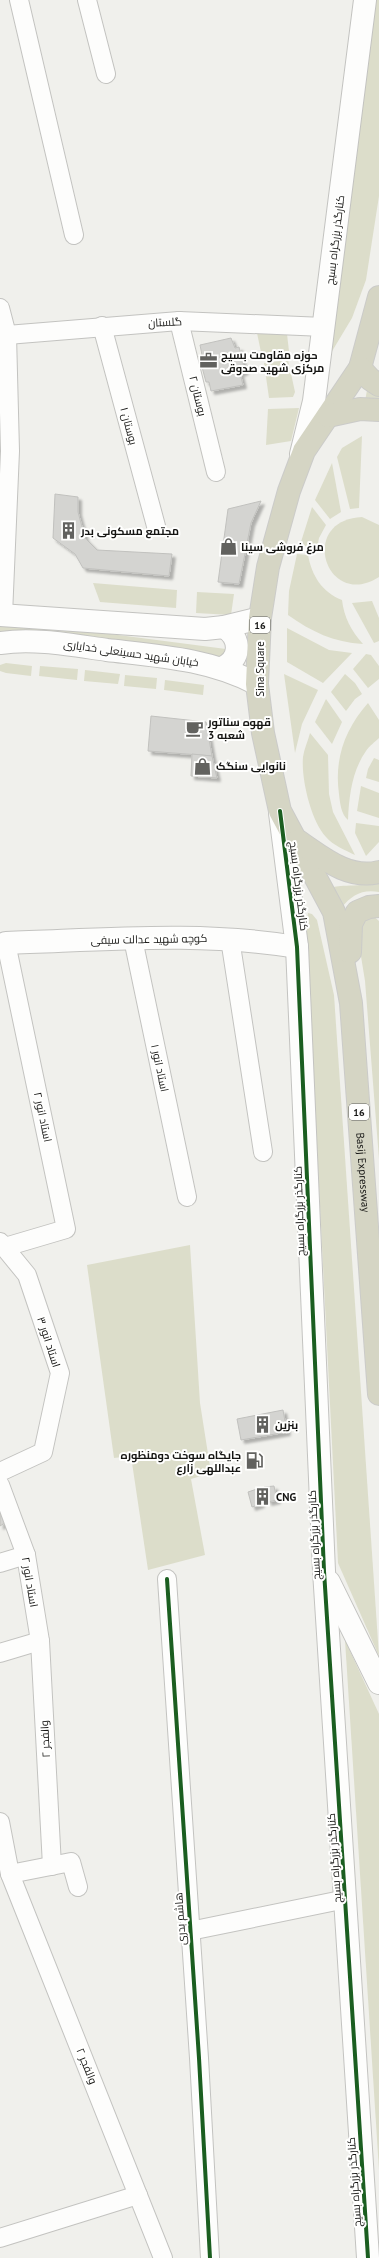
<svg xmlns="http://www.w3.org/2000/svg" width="379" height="2258" font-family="'PT Sans',Cairo,sans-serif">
  <defs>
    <filter id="shadow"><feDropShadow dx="3.5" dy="3.5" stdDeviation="1" flood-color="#0004"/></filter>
  </defs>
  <rect width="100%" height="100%" fill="#f0f0ec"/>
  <g fill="#dcddca">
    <path d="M 369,0 L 379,0 L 379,196 L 366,280 L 352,318 L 331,353 Z"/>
    <path d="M 257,333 L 287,334 L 289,351 L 262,357 Z"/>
    <path d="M 288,360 L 295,392 L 293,397 L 269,398 L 264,363 Z"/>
    <path d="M 367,390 L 379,396 L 379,405 L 364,407 Z"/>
    <path d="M 299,408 L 291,441 L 266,445 L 268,409 Z"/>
    <path d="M 362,436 L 359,508 L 350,509 L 337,457 L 342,448 Z"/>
    <path d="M 332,463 L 341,512 L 330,519 L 315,500 Z"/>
    <path d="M 312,507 L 326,525 L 319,538 L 317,548 L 300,545 Z"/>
    <path d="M 362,517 L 379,525 L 379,577 C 326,611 297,520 362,517 Z"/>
    <path d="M 297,554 L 308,555 C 312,576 322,592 342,600 C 344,617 351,631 363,644 C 333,642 312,632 288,615 L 289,591 Z"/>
    <path d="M 93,583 L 177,590 L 176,608 L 100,602 Z"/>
    <path d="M 197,592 L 234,594 L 231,615 L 196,613 Z"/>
    <path d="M 372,601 L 379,618 L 379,641 L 374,643 L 352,603 Z"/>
    <path d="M 0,625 L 72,629 L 226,649 L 225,656 L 217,657 L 0,634 Z"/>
    <path d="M 287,628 L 329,650 L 352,653 L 323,683 L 287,662 Z"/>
    <path d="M 366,654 L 371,655 L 379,666 L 379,679 L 368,688 L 353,669 Z"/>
    <path d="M 6,663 L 32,666 L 31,676 L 6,673 L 0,671 L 0,665 Z"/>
    <path d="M 40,666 L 78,669 L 77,680 L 39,676 Z"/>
    <path d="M 85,670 L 120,674 L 118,684 L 84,681 Z"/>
    <path d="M 284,674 L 318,690 L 302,724 L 295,753 Z"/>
    <path d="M 345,674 L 355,683 L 362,694 L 355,699 L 346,711 L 331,692 Z"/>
    <path d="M 125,675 L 157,678 L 156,689 L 124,686 Z"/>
    <path d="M 165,680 L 204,685 L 203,695 L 164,690 Z"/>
    <path d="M 326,699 L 342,722 L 332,744 L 315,722 Z"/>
    <path d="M 368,703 L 379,720 L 379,738 C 375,742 369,746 366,751 C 352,771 349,796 348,820 C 341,814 340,803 339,794 C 334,759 345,729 368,703 Z"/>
    <path d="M 310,733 L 328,755 L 329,794 L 333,812 L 355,855 C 345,850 334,846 326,837 C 311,821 301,779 303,757 C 304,749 308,741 310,733 Z"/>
    <path d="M 374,758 L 379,760 L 379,782 L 366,778 L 368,769 Z"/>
    <path d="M 361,786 L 379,793 L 379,818 L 357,811 Z"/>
    <path d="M 356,823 L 379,826 L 379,842 L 366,856 L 355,833 Z"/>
    <path d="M 379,883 L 379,892 C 362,889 352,895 341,908 L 334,896 L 334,887 C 337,885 369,886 379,883 Z"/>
    <path d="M 308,913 L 312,914 L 317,920 L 334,995 L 379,1656 L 338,1563 L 306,928 Z"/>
    <path d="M 372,915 L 379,921 L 379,1159 L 365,981 L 359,944 L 359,920 Z"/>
    <path d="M 190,1245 L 200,1403 L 211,1473 L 191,1479 L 205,1555 L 148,1570 L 131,1456 L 114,1458 L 87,1265 Z"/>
    <path d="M 345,1640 L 379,1714 L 379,2170 Z"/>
  </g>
  <g fill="#d4d4d1" stroke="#c1c1be" filter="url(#shadow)">
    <path d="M 231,338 L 235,348 L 239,347 L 245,371 L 240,373 L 243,385 L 211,391 L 209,382 L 206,382 L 199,356 L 202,355 L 200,345 Z"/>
    <path d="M 55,494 L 78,497 L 78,512 L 85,538 L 97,550 L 172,554 L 169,576 L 83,568 L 75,554 L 53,538 Z"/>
    <path d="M 261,501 L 251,523 L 239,584 L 218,582 L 228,509 Z"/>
    <path d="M 151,716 L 206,722 L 212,756 L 148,751 Z"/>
    <path d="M 192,754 L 212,756 L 217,778 L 191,776 Z"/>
    <path d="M 283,1410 L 287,1432 L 241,1440 L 237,1419 Z"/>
    <path d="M 274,1486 L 277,1500 L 268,1502 L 268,1498 L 260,1500 L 261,1504 L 252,1507 L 248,1492 L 257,1489 L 259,1495 L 266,1493 L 264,1487 Z"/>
    <path d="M 0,1508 L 8,1521 L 0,1526 Z"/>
  </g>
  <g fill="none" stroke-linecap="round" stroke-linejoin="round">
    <defs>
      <g id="street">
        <path d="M 19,0 L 74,235"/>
        <path d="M 87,0 L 106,74"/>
        <path d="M 0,308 L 7,335 L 10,451 L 3,615"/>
        <path d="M 179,321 L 216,472"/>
        <path d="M 102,326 L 156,526"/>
        <path d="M 7,335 L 179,321 L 324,327"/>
        <path d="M 133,939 L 187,1197"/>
        <path d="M 230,939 L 263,1152"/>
        <path d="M 0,1242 L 27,1275 L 60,1373 L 43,1452 L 0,1472"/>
        <path d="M 5,1247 L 66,1229 L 6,943"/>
        <path d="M 0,1485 L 26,1555 L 40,1641 L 52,1866"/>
        <path d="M 0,1563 L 26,1555"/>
        <path d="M 167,1579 L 199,2058 L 210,2258"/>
        <path d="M 0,1653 L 40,1641"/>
        <path d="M 0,1822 L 10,1874 L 163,2258"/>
        <path d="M 10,1874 L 71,1862 L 78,1887"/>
        <path d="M 190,1931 L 346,1899"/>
        <path d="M 0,2238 L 138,2195"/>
      </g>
      <g id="secondary">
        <path d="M 301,454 L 314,401 L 365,0"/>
        <path d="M 0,615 L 205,629 L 224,627 L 260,618"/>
        <path d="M 0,643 C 35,638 71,645 107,650 C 159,656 210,659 257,684"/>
        <path d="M 222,668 C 241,660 242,638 224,627"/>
        <path d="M 280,813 L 297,947 L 324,1571 L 368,2258"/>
        <path d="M 0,945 L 6,943 C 103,940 201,931 297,947"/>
        <path d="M 329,1582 L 379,1683"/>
      </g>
      <g id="highway">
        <path id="s1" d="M 379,297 L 360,368 L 304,451 L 289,491 L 268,567 L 260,618 L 257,684 L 263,733 L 280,811 L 334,912 L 351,1003 L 379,1394"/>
        <path d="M 360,368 L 370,379 L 379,385"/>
        <path d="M 328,416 L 360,409 L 379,410"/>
        <path d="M 298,841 C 322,857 348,880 379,872"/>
        <path d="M 350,952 L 351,924 L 357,912 L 369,907 L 379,906"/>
      </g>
    </defs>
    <use href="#street" stroke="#c3c3c0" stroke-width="20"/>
    <use href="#secondary" stroke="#c3c3c0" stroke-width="24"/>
    <use href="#highway" stroke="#cbcbc9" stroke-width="24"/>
    <use href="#street" stroke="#fdfdfc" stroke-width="18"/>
    <use href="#secondary" stroke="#fdfdfc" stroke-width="22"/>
    <use href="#highway" stroke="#d5d5c4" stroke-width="22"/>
    <defs>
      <g id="cycleway">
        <path d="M 280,811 L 297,947 L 324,1571 L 368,2258"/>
        <path d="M 167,1579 L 199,2058 L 210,2258"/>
      </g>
    </defs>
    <use href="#cycleway" stroke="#fffffe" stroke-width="6"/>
    <use href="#cycleway" stroke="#1b5e20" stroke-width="4"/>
  </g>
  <defs>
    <symbol id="office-bare" viewBox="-9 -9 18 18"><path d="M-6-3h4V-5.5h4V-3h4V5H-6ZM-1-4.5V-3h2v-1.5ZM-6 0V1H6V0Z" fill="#62625f" stroke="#fffffe" stroke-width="2.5" paint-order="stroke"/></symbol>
    <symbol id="building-bare" viewBox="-9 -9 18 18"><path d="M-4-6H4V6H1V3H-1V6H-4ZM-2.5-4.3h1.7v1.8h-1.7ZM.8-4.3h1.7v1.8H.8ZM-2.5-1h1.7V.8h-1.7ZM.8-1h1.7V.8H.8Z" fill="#62625f" stroke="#fffffe" stroke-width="2.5" paint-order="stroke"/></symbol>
    <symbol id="shop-bare" viewBox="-9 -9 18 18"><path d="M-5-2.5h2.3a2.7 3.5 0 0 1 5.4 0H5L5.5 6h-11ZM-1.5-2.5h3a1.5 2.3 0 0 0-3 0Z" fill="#62625f" stroke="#fffffe" stroke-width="2.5" paint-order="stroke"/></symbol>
    <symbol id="cafe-bare" viewBox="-9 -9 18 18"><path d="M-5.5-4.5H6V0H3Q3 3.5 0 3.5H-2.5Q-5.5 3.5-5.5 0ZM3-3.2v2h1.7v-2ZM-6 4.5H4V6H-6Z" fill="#62625f" stroke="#fffffe" stroke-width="2.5" paint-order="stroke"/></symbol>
    <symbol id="fuel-bare" viewBox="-9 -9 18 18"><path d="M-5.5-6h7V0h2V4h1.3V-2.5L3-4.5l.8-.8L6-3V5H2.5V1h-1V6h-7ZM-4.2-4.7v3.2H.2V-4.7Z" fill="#62625f" stroke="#fffffe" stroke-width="2.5" paint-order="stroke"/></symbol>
  </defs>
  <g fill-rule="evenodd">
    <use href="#office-bare" x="196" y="348" width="25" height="25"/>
    <use href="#building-bare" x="56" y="518" width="25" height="25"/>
    <use href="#shop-bare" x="216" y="534" width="25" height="25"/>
    <use href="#cafe-bare" x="182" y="716" width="25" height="25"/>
    <use href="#shop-bare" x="190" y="754" width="25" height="25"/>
    <use href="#building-bare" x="250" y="1412" width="25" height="25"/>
    <use href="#fuel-bare" x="242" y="1448" width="25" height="25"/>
    <use href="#building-bare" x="250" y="1484" width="25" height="25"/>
  </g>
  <g text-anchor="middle" stroke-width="4" stroke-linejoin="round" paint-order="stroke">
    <g fill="#fffffe" stroke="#5b5b5a" stroke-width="1">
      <rect x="250" y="617" width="20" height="16" rx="3"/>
      <rect x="349" y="1104" width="20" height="16" rx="3"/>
    </g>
    <g font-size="10" font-weight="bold" fill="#151513">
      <text x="260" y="629">16</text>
      <text x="359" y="1116">16</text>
    </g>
    <g font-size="11" fill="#151513" stroke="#fffffe">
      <text transform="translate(335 240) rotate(-83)" y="4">کنارگذر بزرگراه بسیج</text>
      <text transform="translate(165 322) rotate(-3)" y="4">گلستان</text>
      <text transform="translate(198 396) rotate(76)" y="4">بوستان ۲</text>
      <text transform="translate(129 426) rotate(75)" y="4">بوستان ۱</text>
      <text transform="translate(131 653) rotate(8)" y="4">خیابان شهید حسینعلی خدایاری</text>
      <text transform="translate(260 669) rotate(-90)" y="4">Sina Square</text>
      <text transform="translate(299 886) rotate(83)" y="4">کنارگذر بزرگراه بسیج</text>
      <text transform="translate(149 939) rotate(-1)" y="4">کوچه شهید عدالت سیفی</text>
      <text transform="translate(160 1068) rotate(78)" y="4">استاد انور ۱</text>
      <text transform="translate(43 1117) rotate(78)" y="4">استاد انور ۲</text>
      <text dy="4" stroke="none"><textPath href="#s1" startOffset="919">Basij Expressway</textPath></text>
      <text transform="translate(299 1211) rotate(-92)" y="4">کنارگذر بزرگراه بسیج</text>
      <text transform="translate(49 1342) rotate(72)" y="4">استاد انور ۳</text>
      <text transform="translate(314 1535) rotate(-93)" y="4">کنارگذر بزرگراه بسیج</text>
      <text transform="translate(30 1582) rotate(80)" y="4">استاد انور ۲</text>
      <text transform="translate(45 1739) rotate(-93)" y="4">والفجر ۲</text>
      <text transform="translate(334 1858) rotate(-94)" y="4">کنارگذر بزرگراه بسیج</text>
      <text transform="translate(180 1919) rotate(-94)" y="4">هاشم بدری</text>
      <text transform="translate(87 2066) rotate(68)" y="4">والفجر ۲</text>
      <text transform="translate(354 2182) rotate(-94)" y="4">کنارگذر بزرگراه بسیج</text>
    </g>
    <g font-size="11" font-weight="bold" fill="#151513" stroke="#fffffe" text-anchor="start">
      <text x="221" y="359">حوزه مقاومت بسیج<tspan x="221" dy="13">مرکزی شهید صدوقی</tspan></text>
      <text x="81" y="535">مجتمع مسکونی بدر</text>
      <text x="241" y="551">مرغ فروشی سینا</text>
      <text x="208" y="726">قهوه سناتور<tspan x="208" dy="13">شعبه 3</tspan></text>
      <text x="216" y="770">نانوایی سنگک</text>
      <text x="275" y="1429">بنزین</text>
      <text x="241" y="1459" text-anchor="end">جایگاه سوخت دومنظوره<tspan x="241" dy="13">عبداللهی زارع</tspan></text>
      <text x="276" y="1501">CNG</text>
    </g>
  </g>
</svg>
